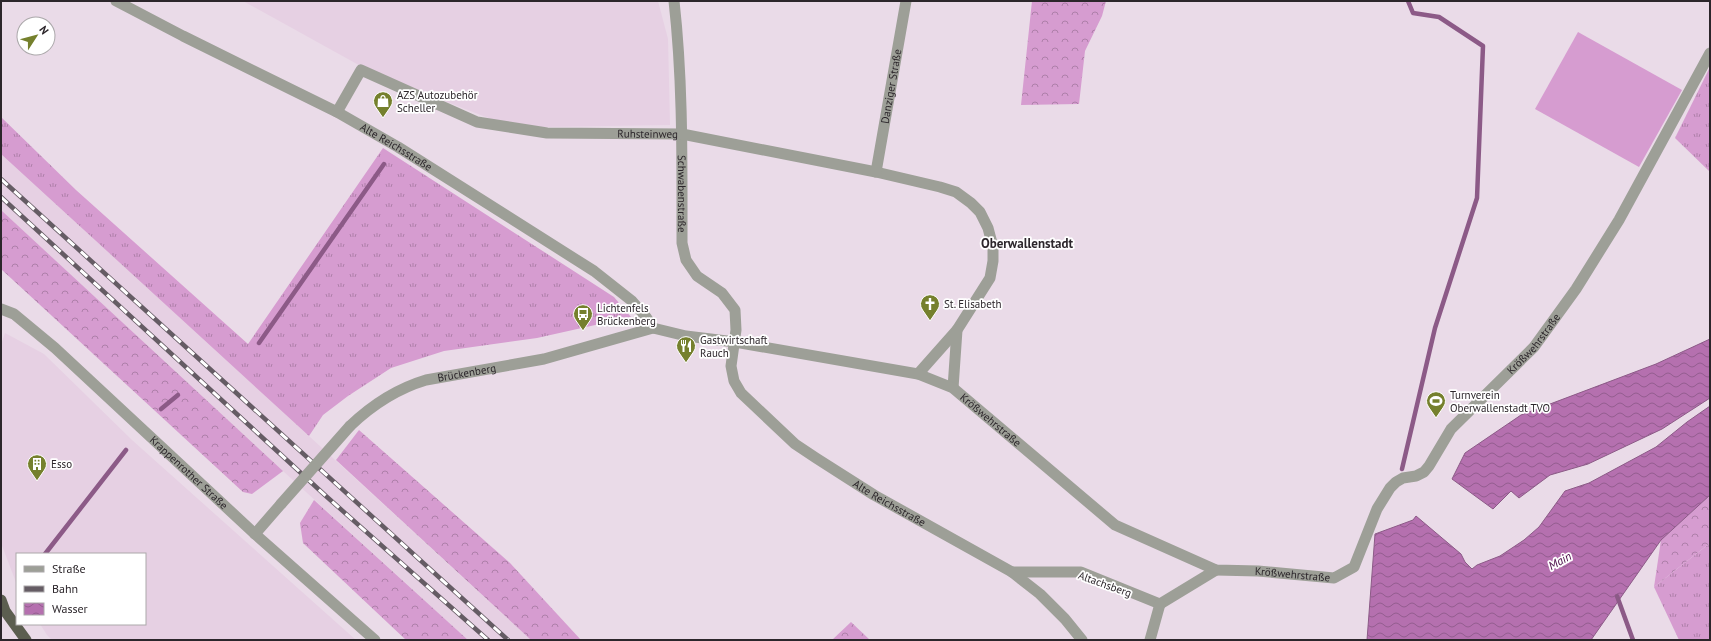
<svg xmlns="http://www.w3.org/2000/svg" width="1711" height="641" font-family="'PT Sans',sans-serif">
  <defs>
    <pattern id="grass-tufts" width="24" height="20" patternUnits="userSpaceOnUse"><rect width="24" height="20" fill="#d69cd0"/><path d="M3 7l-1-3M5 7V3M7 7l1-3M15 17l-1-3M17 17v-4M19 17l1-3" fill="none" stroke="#ae7fa9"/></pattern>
    <pattern id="forest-crowns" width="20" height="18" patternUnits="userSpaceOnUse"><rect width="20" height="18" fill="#d69cd0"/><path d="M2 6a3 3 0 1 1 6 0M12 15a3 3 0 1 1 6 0" fill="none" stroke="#ae7fa9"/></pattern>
    <pattern id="water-waves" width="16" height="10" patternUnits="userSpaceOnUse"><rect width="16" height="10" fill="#b570af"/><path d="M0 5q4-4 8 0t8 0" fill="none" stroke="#935c8f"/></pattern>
  </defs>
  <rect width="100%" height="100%" fill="#eadbe8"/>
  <g fill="#e6d0e3">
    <path d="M 243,1 L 658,1 L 668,39 L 670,125 L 541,127 L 491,119 L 375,74 Z"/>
    <path d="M 1,154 L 309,436 L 531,640 L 468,640 L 283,471 L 1,210 Z"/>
    <path d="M 5,333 L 44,354 L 132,440 L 356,640 L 52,640 L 47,635 L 40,624 L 145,624 L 145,554 L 17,554 L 17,585 L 1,543 L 1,345 Z"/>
  </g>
  <g fill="url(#grass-tufts)">
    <path d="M 1710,67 L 1710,172 L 1675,138 Z"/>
    <path d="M 1,117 L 76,190 L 248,344 L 383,148 L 614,297 L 631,317 L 537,338 L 444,351 L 391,368 L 348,396 L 323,415 L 309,436 L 1,154 Z"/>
    <path d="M 1710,543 L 1710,640 L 1679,640 L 1654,587 Z"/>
  </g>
  <g fill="url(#forest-crowns)">
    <path d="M 1032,1 L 1106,1 L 1102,16 L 1085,51 L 1079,104 L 1021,105 Z"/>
    <path d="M 1,210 L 283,471 L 252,494 L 243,492 L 1,269 Z"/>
    <path d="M 359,430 L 510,563 L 581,640 L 531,640 L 336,460 Z"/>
    <path d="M 1710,495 L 1710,543 L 1654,587 L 1661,540 Z"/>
    <path d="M 314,500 L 468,640 L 406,640 L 303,543 L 300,523 Z"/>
    <path d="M 851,622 L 870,640 L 832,640 Z"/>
  </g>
  <path fill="#d69cd0" d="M 1578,32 L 1682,90 L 1639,167 L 1535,109 Z"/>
  <g fill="url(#water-waves)" stroke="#8c5a87">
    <path d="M 1710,339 L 1710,398 L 1662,429 L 1588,464 L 1550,475 L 1519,498 L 1511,491 L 1493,509 L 1452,479 L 1465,453 L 1521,415 L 1656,364 Z"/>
    <path d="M 1710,406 L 1710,495 L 1661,540 L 1591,640 L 1367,640 L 1375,534 L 1413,520 L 1416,516 L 1461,554 L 1465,562 L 1472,569 L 1477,565 L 1500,556 L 1524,540 L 1539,527 L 1565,491 L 1589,483 L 1656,447 L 1687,422 Z"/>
  </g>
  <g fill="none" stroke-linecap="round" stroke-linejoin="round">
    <g stroke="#8c5a87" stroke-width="4.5">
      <path d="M 259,343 L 384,164"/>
      <path d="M 161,409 L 178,395"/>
      <path d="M 1402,469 L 1435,328 L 1477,198 L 1483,46 L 1439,17 L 1413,13 L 1408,1"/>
      <path d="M 45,554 L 126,450"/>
      <path d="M 1617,596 L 1633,640"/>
    </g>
    <g stroke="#9d9f97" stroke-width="11">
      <path id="s1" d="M 116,1 L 183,36 L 337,112 L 398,147 L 594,271 L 632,301 L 646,317 L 653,328"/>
      <path id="s2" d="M 674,1 C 683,81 682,162 682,243 L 686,260 L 697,276 L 722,293 L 735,310 L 736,330 L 731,366 L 734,381 L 741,393 L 795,444 L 816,458 L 874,495 L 1012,572 L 1040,594 L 1065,619 L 1082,640"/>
      <path id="s3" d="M 337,112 L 361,70 L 477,122 L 547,133 L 682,134 L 876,172 L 940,187 L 956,192 L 971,203 L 980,212 L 988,228 L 993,247 L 993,261 L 990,278 L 957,330 L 953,388"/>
      <path id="s4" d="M 876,172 L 906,1"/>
      <path id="s5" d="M 1,309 L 14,314 L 55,348 L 255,534 L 375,640"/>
      <path d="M 918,374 L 957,330"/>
      <path id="s6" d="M 350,426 C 373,404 396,389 426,380 L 544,359 L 653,328 L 686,336 L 735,342 L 918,374 L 953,388 L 1115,525 L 1216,570 L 1258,571 L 1334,578 L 1354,567 L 1377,509 L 1390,488 L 1396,482 L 1403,478 L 1416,476 L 1424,472 L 1429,466 L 1451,429 L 1534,347 L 1576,289 L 1619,220 L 1710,53"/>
      <path d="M 255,534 L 281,504"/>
      <path d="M 1012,572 L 1081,572 L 1160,604"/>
      <path d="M 1160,604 L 1216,570"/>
      <path d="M 1150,640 L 1160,604"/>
    </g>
    <path stroke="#5c5e50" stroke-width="11" d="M 1,600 L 5,611 L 26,640"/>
    <defs>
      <g id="rail">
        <path d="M 1,179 L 508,640"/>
        <path d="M 1,197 L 327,497 L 488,640"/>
      </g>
    </defs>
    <use href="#rail" stroke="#655c64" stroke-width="4.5"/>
    <use href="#rail" stroke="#fff" stroke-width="3" stroke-dasharray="9" stroke-linecap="butt"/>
    <path stroke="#9d9f97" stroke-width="11" d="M 281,504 L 350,426"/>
  </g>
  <defs>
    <symbol id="shop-pin" viewBox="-11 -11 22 30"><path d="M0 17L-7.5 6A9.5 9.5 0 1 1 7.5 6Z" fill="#75802d" stroke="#fff"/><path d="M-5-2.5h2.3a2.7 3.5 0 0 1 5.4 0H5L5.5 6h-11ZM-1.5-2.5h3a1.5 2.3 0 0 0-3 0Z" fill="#fff"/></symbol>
    <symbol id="church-pin" viewBox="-11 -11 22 30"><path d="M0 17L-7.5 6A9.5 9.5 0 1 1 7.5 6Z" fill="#75802d" stroke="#fff"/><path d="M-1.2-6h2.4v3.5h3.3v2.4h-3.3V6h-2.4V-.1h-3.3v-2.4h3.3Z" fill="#fff"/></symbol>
    <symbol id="bus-pin" viewBox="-11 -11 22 30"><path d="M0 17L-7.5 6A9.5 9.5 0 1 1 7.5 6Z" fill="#75802d" stroke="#fff"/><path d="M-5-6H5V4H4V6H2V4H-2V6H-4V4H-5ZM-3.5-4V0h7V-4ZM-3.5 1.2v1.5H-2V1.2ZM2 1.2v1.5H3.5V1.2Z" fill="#fff"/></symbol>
    <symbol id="restaurant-pin" viewBox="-11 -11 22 30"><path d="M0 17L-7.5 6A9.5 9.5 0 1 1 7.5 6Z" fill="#75802d" stroke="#fff"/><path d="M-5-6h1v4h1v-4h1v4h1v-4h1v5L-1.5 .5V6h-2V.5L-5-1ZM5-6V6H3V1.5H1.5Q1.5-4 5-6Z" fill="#fff"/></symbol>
    <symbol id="stadium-pin" viewBox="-11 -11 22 30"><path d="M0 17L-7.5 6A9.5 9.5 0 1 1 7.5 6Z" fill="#75802d" stroke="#fff"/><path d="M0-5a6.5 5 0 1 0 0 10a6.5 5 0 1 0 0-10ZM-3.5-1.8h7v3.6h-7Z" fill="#fff"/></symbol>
    <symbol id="building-pin" viewBox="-11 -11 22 30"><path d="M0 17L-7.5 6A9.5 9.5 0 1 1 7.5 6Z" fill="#75802d" stroke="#fff"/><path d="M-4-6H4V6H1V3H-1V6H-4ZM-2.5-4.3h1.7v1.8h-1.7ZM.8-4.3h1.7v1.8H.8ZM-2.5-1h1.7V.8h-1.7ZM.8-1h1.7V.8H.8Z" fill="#fff"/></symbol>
  </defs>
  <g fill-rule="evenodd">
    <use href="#shop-pin" x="372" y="90" width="22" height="30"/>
    <use href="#church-pin" x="919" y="293" width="22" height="30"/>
    <use href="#bus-pin" x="572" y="303" width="22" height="30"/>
    <use href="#restaurant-pin" x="675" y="335" width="22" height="30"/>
    <use href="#stadium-pin" x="1425" y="390" width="22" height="30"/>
    <use href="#building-pin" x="26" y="453" width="22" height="30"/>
  </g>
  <g text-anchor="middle" stroke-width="3.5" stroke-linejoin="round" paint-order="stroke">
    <g font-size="11" fill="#2c262b" stroke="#fff">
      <text dy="4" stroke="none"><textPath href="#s4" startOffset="87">Danziger Straße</textPath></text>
      <text dy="4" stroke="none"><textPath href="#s3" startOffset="347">Ruhsteinweg</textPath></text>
      <text dy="4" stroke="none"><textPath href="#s1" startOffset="316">Alte Reichsstraße</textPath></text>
      <text dy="4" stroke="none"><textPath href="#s2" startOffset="193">Schwabenstraße</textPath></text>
      <text dy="4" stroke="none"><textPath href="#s6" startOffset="1389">Krößwehrstraße</textPath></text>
      <text dy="4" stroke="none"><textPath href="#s6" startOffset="131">Brückenberg</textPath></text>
      <text dy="4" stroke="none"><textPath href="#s6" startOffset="679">Krößwehrstraße</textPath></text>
      <text dy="4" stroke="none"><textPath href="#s5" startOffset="250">Krappenrother Straße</textPath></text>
      <text dy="4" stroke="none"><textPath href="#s2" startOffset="602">Alte Reichsstraße</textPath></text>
      <text dy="4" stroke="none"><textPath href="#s6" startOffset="1029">Krößwehrstraße</textPath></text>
      <text transform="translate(1105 584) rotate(20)" y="4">Altachsberg</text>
    </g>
    <g font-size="11" fill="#2c262b" stroke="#fff" text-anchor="start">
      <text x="397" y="99">AZS Autozubehör<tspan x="397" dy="13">Scheller</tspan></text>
      <text x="944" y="308">St. Elisabeth</text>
      <text x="597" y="312">Lichtenfels<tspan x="597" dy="13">Brückenberg</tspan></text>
      <text x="700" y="344">Gastwirtschaft<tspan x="700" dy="13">Rauch</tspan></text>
      <text x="1450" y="399">Turnverein<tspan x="1450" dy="13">Oberwallenstadt TVO</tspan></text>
      <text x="51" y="468">Esso</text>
    </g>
    <g font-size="12" font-style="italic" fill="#490847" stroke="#fff">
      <text transform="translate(1560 561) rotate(-29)" y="4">Main</text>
    </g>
    <g font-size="13" font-weight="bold" fill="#2c262b" stroke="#fff">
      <text x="1027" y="248">Oberwallenstadt</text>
    </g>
  </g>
  <rect width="1711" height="641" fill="none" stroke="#2c262b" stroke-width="4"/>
  <rect x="16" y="553" width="130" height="72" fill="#ffffff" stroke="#aba8aa"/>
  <rect x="24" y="566" width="20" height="6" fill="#9d9f97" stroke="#aba8aa"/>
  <text x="52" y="573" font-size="12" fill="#2c262b">Straße</text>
  <rect x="24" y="586" width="20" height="6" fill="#655c64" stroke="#aba8aa"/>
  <text x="52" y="593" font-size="12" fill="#2c262b">Bahn</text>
  <rect x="24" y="603" width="20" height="12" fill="url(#water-waves)" stroke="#aba8aa"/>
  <text x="52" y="613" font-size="12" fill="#2c262b">Wasser</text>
  <g transform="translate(36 36) rotate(54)"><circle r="19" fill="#ffffff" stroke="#aba8aa"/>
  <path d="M0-3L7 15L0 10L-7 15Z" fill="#75802d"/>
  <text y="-6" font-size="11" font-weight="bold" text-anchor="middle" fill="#2c262b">N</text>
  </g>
</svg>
